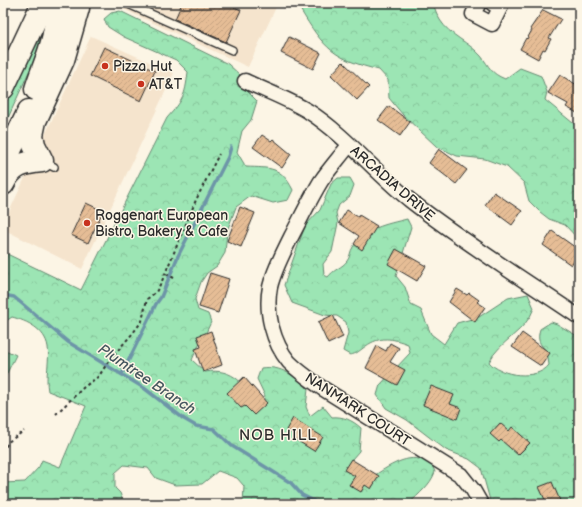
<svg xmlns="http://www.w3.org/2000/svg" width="582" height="507" font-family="'Balsamiq Sans',sans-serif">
  <defs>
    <pattern id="forest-crowns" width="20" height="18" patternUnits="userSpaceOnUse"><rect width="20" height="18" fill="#9ce5b4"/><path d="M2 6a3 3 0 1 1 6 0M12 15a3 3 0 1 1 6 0" fill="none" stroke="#87c59b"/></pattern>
    <pattern id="building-hatch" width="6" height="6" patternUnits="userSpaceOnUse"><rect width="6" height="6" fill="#e6bd96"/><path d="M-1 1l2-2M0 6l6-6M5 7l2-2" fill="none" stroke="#c5a381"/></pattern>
  </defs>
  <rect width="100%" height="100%" fill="#fcf5e5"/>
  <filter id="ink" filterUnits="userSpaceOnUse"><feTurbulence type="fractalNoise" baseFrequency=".025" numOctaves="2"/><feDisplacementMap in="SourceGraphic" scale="8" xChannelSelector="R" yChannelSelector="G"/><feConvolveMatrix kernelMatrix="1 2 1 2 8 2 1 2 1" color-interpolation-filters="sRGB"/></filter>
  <g filter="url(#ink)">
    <g fill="#f5e4cd">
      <path d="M 110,3 L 278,3 L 248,67 Z"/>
      <path d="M 91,36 L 174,73 L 82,269 L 3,229 L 3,225 Z"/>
    </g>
    <g fill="#9ce5b4" stroke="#648870">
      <path d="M 46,13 L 47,32 L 3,129 L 3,105 Z"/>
      <path d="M 3,349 L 16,355 L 4,379 L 3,379 Z"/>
    </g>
    <g fill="url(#forest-crowns)" stroke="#648870">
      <path d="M 300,3 L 433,3 C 435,9 437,15 440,20 C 450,36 469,42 481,56 C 490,67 490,73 505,79 L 520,68 L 541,76 L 547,92 L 545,100 L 579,128 L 579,240 L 565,225 L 549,219 L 540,212 L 529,201 L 524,183 L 507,167 L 485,159 L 457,156 L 436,146 L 403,115 L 389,98 L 388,80 L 379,70 C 334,59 324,49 300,9 Z"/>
      <path d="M 120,11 L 228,64 L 240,75 L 242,86 L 257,101 L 251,120 L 242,131 L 237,152 L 246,167 C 270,168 281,166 293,190 L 288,200 L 273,203 L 251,196 L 236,207 L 227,231 L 225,253 L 217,266 L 207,273 L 201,282 L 195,299 L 198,310 L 208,314 L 211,322 C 206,335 197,346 192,360 L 205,372 C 235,367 244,386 261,406 L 265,396 L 257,379 L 261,368 C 281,365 295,376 308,389 L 306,407 L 310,416 L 323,406 L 332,417 C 343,416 352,420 361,428 L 359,451 L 352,459 L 356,474 L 366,481 C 380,472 402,455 419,459 C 423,459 427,462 431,463 L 435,472 C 430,486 419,493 409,504 L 243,504 L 244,486 L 237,478 L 218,471 L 202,484 L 175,485 L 156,478 L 148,468 L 124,465 L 115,473 L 115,488 L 120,493 L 124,504 L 3,504 L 3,483 L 25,482 L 39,467 L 42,460 L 60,467 L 86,406 L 48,391 C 45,376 50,361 48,347 C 45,329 27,321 12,317 L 3,323 L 3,252 L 81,290 L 167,118 C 183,100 185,97 188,72 L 176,60 L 124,37 L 108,27 L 104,19 L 111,13 Z"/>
      <path d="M 338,178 L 350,178 L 354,185 L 350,196 L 339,205 L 336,213 L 338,223 L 332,252 L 323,264 L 324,275 L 328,277 C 333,270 343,267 347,261 C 350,258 350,251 353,247 C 364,228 387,224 407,219 L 411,227 L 396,276 L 405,287 L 411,305 L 421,310 L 431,334 L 444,344 L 457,323 L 479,317 L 508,298 L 528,294 L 534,308 C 526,332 500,340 489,362 C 500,376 537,381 549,365 L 547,351 C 539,344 537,340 540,329 L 551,322 L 557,324 L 579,337 L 579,504 L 491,504 L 481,468 L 469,459 L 446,450 L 407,420 L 386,408 L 377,395 L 380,385 L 410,353 L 408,344 C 392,338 380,336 366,346 C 360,350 357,354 350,355 L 343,351 L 348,333 L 346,322 L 337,316 L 325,315 L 292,303 L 284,285 L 305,226 L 320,210 L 331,184 Z"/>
    </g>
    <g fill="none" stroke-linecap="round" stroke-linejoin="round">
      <g stroke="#6d95a8" stroke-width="3.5">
        <path d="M 3,295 L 14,297 L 68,342 L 144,388 L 184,419 L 196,426 L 214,429 L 232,446 L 291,483 L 302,495 L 320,504"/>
        <path d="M 122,374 L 156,304 L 161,297 L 178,256 L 228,157 L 231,147"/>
      </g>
    </g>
    <g fill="url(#building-hatch)" stroke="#2b2b2b">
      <path d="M 182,3 L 236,3 L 234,7 L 241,10 L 226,42 L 175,19 Z"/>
      <path d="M 543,10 L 561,19 L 549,38 L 551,39 L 545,50 L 543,49 L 538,59 L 520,49 L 526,38 L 527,39 L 532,30 L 530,29 Z"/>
      <path d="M 289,37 L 321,53 L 313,69 L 281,53 Z"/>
      <path d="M 104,47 L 155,71 L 141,101 L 90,76 Z"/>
      <path d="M 343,62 L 369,87 L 357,100 L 331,75 Z"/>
      <path d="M 560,75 L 579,86 L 579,114 L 566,107 L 568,104 L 548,93 Z"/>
      <path d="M 389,106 L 410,122 L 400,136 L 378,120 Z"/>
      <path d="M 262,135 L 271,141 L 273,139 L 291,154 L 282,168 L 253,147 Z"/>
      <path d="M 439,149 L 467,170 L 456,184 L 429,163 Z"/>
      <path d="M 494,192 L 522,211 L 512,225 L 485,205 Z"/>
      <path d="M 86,203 L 103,211 L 88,243 L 71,235 Z"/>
      <path d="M 240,207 L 255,213 L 241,247 L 227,241 Z"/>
      <path d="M 347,210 L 358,217 L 359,215 L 377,226 L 362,250 L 354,244 L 359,236 L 339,223 Z"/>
      <path d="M 552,231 L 579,250 L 579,253 L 571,265 L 543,245 Z"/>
      <path d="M 396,249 L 426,266 L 417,281 L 388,264 Z"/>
      <path d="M 210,273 L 229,279 L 218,313 L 199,307 Z"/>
      <path d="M 457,289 L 467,295 L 469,293 L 479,300 L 477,302 L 485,307 L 475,322 L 449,302 Z"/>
      <path d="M 333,315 L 343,337 L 328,344 L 318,322 Z"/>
      <path d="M 211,331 L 222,365 L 203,372 L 195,349 L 201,347 L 197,336 Z"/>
      <path d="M 522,333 L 550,353 L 541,366 L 512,347 Z"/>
      <path d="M 390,343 L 399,348 L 390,362 L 405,370 L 397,385 L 366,368 L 377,346 L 386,351 Z"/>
      <path d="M 244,377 L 267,403 L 254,415 L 245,406 L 241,408 L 227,393 Z"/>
      <path d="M 431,386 L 454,395 L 450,404 L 461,408 L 457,419 L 423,405 Z"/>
      <path d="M 293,418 L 323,437 L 314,451 L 293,438 L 295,435 L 286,430 Z"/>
      <path d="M 500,423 L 509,431 L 512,427 L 530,443 L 518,455 L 501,440 L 499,442 L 490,434 Z"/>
      <path d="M 351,459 L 379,476 L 371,489 L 365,485 L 361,492 L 349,485 L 355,476 L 344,470 Z"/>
      <path d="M 552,482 L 561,503 L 560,504 L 547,504 L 539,487 Z"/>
    </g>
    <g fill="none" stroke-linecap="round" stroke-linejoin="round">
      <defs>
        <g id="lane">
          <path d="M 126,3 L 232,50"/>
          <path d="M 44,162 L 54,167"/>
        </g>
        <g id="street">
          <path d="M 479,3 L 473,14 L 492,24 L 500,8 L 492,3"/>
          <path d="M 245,81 C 266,91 288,99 308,111 C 347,136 375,173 411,201 C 465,243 523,279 579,317"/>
          <path d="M 349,145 C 340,157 330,168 321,181 C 310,199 301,218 291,237 C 283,253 274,270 270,287 C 265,312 273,343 289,362 C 299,372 311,380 322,388 L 461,475 L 473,490 L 481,504"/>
        </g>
        <g id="primary">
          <path d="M 3,88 L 43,3"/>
          <path d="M 36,89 C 45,61 60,33 55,3"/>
          <path d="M 3,165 L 29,111"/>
          <path d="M 3,184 C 12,165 23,163 42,161 L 34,145 L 32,135 L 35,121 L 63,60 L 78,8"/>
        </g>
      </defs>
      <use href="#lane" stroke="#2b2b2b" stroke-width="10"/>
      <use href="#street" stroke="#2b2b2b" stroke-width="17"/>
      <use href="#primary" stroke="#2b2b2b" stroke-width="25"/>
      <g stroke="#2b2b2b" stroke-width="2" stroke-dasharray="3 3" stroke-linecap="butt">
        <path d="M 166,274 L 174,278"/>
        <path d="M 56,414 L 84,387 L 99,376 L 110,359 L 133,333 L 142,321 L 147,299 L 156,292 L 162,281 L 196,200 L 219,154"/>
        <path d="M 3,452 L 8,442 L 24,431"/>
      </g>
      <use href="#lane" stroke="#fcf5e5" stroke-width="7"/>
      <use href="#street" stroke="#fcf5e5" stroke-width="14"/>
      <use href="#primary" stroke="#fcf5e5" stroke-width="22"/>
    </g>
  </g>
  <g fill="#c8321e" stroke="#fcf5e5" stroke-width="1.5">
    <circle cx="105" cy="66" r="4"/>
    <circle cx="141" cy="84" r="4"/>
    <circle cx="87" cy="223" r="4"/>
  </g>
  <g text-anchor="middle" stroke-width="3" stroke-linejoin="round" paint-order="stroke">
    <g font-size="14" fill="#2b2b2b" stroke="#fcf5e5" text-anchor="start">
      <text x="113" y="71">Pizza Hut</text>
      <text x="149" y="89">AT&amp;T</text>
      <text x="95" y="220">Roggenart European<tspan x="95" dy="16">Bistro, Bakery &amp; Cafe</tspan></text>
    </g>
    <g font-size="14" fill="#2b2b2b" stroke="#fcf5e5">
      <text transform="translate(393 183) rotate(41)" y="5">ARCADIA DRIVE</text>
      <text transform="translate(358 409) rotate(33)" y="5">NANMARK COURT</text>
    </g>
    <g font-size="15" font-style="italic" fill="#46575f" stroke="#fcf5e5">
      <text transform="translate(147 379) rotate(34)" y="5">Plumtree Branch</text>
    </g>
    <g font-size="15" letter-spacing="1" fill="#2b2b2b" stroke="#fcf5e5">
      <text x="278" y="440">NOB HILL</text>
    </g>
  </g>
  <rect width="582" height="507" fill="none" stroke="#fcf5e5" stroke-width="16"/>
  <rect x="8" y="8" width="566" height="491" fill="none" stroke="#2b2b2b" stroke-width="1.5" filter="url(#ink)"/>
</svg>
